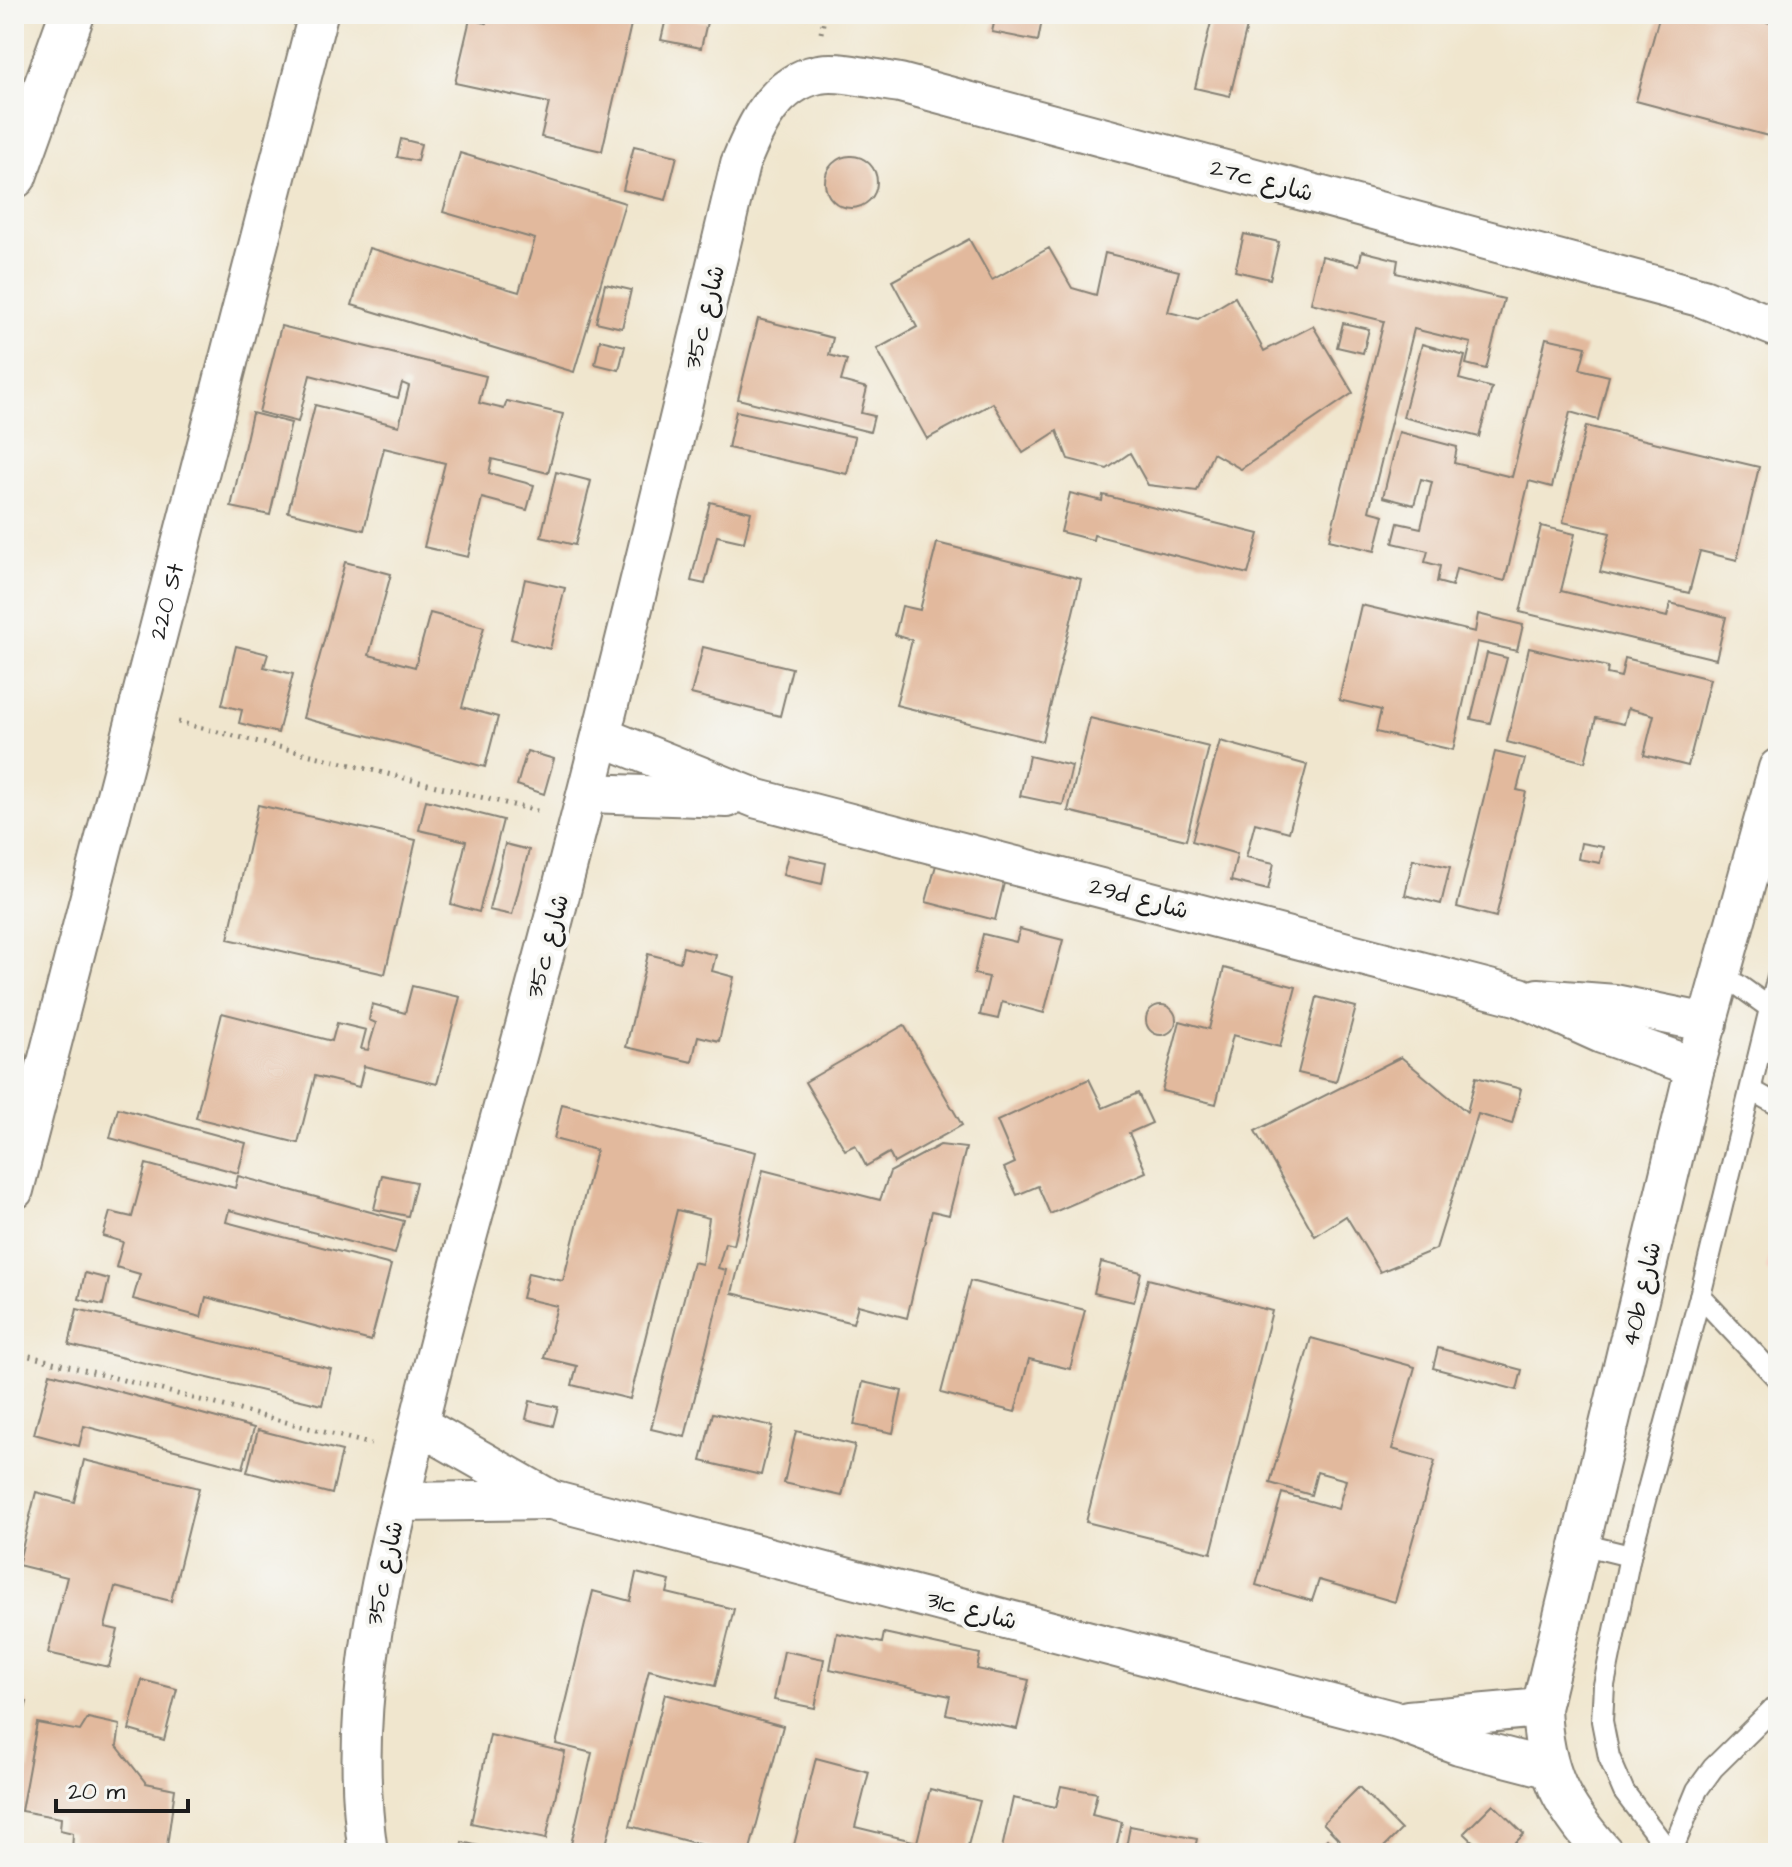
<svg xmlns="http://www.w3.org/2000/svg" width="1792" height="1867" font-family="'Architects Daughter','Playpen Sans Arabic',sans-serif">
  <rect width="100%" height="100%" fill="#f6f6f2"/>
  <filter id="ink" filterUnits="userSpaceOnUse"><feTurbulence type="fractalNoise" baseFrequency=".0125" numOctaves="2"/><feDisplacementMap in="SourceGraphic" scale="16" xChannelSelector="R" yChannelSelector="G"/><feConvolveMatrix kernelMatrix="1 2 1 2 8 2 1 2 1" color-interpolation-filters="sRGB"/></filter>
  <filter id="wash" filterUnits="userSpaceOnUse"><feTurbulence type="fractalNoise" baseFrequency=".006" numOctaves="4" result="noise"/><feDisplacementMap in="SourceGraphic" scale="32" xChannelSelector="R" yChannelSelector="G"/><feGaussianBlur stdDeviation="1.8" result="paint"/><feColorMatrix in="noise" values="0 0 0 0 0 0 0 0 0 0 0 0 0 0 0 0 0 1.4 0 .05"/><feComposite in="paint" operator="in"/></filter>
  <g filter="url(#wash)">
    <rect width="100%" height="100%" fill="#f0e6ce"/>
    <path fill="#f6d1c5" d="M 1778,1223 L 1778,1282 L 1766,1269 Z"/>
    <g id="blocks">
      <g fill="#e2b99d">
        <path d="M 488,14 L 605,14 L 632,20 L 602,151 L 541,137 L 549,103 L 455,83 L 470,19 L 486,23 Z"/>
        <path d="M 667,14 L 707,22 L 701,48 L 661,40 Z"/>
        <path d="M 996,14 L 1042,20 L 1038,41 L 992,32 Z"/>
        <path d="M 1213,14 L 1250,14 L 1230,96 L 1195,88 Z"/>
        <path d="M 1660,14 L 1738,14 L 1778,25 L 1778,116 L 1772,137 L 1636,101 Z"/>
        <path d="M 401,139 L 421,144 L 417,161 L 397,157 Z"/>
        <path d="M 634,146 L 677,156 L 666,200 L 623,190 Z"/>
        <path d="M 460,153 L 625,203 L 574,372 L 352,305 L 369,248 L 519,292 L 535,239 L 443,212 Z"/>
        <circle cx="851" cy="182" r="26"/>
        <path d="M 1244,234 L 1279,242 L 1270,279 L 1235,271 Z"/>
        <path d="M 969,239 L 992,280 L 1049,248 L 1072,288 L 1096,295 L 1105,253 L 1179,271 L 1168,312 L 1198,319 L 1235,297 L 1264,351 L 1313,326 L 1353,393 L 1241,469 L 1213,453 L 1197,491 L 1148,485 L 1130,453 L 1107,469 L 1068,459 L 1057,431 L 1023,453 L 993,403 L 927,439 L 877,349 L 917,327 L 892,281 Z"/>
        <path d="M 1362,251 L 1398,260 L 1396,273 L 1504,299 L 1486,369 L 1466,364 L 1471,343 L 1414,329 L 1369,511 L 1384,515 L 1375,551 L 1329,540 L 1384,321 L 1311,303 L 1322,256 L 1359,265 Z"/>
        <path d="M 605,284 L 631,290 L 622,328 L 596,322 Z"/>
        <path d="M 758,319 L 833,338 L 829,355 L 847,360 L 841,381 L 867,388 L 861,413 L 874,416 L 870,432 L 738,399 Z"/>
        <path d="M 1343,323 L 1369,329 L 1363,353 L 1337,347 Z"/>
        <path d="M 281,326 L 486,376 L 479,403 L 504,409 L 507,401 L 563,414 L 548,473 L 492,459 L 489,473 L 534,485 L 527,510 L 482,498 L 468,557 L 424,547 L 445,463 L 384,448 L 364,530 L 288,512 L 315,405 L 399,426 L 409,386 L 402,383 L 398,398 L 310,375 L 298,422 L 259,412 Z"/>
        <path d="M 1546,338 L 1586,347 L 1580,369 L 1609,376 L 1598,420 L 1570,412 L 1552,487 L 1529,481 L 1505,581 L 1456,569 L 1452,586 L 1437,582 L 1440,566 L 1425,562 L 1428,551 L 1393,543 L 1398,523 L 1421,528 L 1432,482 L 1421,479 L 1414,505 L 1383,497 L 1399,432 L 1457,447 L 1454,463 L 1512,477 Z"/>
        <path d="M 600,340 L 625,346 L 619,370 L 595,364 Z"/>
        <path d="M 1422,344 L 1465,356 L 1459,379 L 1492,388 L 1479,437 L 1403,417 Z"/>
        <path d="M 736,411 L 855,437 L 847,474 L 728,448 Z"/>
        <path d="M 252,413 L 291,423 L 270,515 L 231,507 Z"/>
        <path d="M 1586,426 L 1759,467 L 1737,560 L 1700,551 L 1689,593 L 1600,572 L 1610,533 L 1563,522 Z"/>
        <path d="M 556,472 L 591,481 L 575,545 L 541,537 Z"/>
        <path d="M 1070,493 L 1102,501 L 1103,495 L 1259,534 L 1248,574 L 1094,535 L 1093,540 L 1061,532 Z"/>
        <path d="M 710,502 L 751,512 L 744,542 L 717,536 L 705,584 L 691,581 Z"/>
        <path d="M 1541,526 L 1575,534 L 1561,591 L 1667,617 L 1670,603 L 1726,617 L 1716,659 L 1520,612 Z"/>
        <path d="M 937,543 L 1081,579 L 1042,741 L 896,705 L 912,640 L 895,635 L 902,606 L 920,610 Z"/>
        <path d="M 345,562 L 391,574 L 369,655 L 415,667 L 430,613 L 484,627 L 462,707 L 498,717 L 485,767 L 303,718 Z"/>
        <path d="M 525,579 L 565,588 L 550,649 L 511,639 Z"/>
        <path d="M 1361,605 L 1475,632 L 1478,614 L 1523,625 L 1517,651 L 1477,642 L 1453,750 L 1376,732 L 1381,710 L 1339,700 Z"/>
        <path d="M 236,646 L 268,654 L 264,667 L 293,674 L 278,733 L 239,723 L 242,710 L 222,705 Z"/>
        <path d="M 703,647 L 792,668 L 780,716 L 691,694 Z"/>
        <path d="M 1529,648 L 1608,667 L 1607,674 L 1621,677 L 1625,658 L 1710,679 L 1688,766 L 1644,755 L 1654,715 L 1628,708 L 1624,724 L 1596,718 L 1585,762 L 1507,742 Z"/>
        <path d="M 1487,653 L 1507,658 L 1490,723 L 1471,719 Z"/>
        <path d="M 1090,718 L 1209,747 L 1186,840 L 1068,811 Z"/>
        <path d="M 1220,741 L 1307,765 L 1289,832 L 1255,823 L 1246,857 L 1274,863 L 1268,890 L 1231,881 L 1237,854 L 1192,841 Z"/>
        <path d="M 527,751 L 554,759 L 544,794 L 517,785 Z"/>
        <path d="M 1495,752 L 1525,759 L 1517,790 L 1526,792 L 1496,917 L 1457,907 Z"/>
        <path d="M 1029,756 L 1072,766 L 1063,805 L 1020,796 Z"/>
        <path d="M 426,800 L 503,820 L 479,912 L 451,904 L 466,841 L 419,830 Z"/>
        <path d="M 258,805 L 416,840 L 385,974 L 228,939 Z"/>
        <path d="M 1581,843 L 1603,847 L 1600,863 L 1578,859 Z"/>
        <path d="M 505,844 L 529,850 L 512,915 L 489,910 Z"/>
        <path d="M 788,855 L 826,863 L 822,884 L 783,875 Z"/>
        <path d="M 1413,859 L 1450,867 L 1441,904 L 1405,895 Z"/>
        <path d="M 936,865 L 1004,883 L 995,920 L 926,902 Z"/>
        <path d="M 1020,929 L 1063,940 L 1044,1013 L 1002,1002 L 998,1019 L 980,1015 L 989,977 L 974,974 L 983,934 L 1016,942 Z"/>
        <path d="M 683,947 L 716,955 L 712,971 L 734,977 L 719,1041 L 698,1036 L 692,1062 L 626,1047 L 648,954 L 680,962 Z"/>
        <path d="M 1224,968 L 1296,987 L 1280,1047 L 1233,1035 L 1216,1104 L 1162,1091 L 1180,1021 L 1209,1029 Z"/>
        <path d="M 412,986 L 460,997 L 437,1084 L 364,1066 L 359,1087 L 315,1076 L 298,1143 L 196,1118 L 222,1013 L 332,1041 L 337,1023 L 366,1030 L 361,1049 L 368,1050 L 376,1023 L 369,1020 L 372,1004 L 405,1013 Z"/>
        <path d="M 1317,997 L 1356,1007 L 1336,1082 L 1298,1073 Z"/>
        <circle cx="1161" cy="1020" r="15"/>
        <path d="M 904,1025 L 962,1125 L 894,1163 L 889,1153 L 866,1166 L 855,1145 L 845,1150 L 805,1082 Z"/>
        <path d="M 1401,1057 L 1467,1112 L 1476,1077 L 1521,1089 L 1512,1124 L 1478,1114 L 1436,1249 L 1380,1272 L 1346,1216 L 1315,1236 L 1255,1131 Z"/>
        <path d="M 1089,1079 L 1103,1108 L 1138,1093 L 1152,1123 L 1129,1133 L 1146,1172 L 1050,1214 L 1038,1186 L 1017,1195 L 1004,1168 L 1015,1163 L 997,1121 Z"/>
        <path d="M 562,1104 L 756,1152 L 734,1245 L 725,1243 L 718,1268 L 726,1270 L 685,1437 L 651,1429 L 693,1262 L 702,1264 L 709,1218 L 677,1210 L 630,1399 L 572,1385 L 577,1366 L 544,1358 L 557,1306 L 522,1298 L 528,1273 L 563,1281 L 596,1150 L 554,1139 Z"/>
        <path d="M 118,1108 L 246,1143 L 238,1173 L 110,1138 Z"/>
        <path d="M 940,1145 L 966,1148 L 949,1215 L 932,1211 L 907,1318 L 858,1305 L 853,1323 L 732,1293 L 763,1170 L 880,1200 L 890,1172 Z"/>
        <path d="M 146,1164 L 235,1188 L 238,1176 L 404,1221 L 395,1254 L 229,1210 L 226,1222 L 391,1265 L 371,1341 L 206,1297 L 201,1317 L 133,1299 L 140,1274 L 116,1267 L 123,1242 L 103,1236 L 110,1212 L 132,1217 Z"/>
        <path d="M 382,1175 L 416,1182 L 408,1216 L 374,1209 Z"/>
        <path d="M 1101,1262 L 1141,1272 L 1134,1302 L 1094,1293 Z"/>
        <path d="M 85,1273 L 109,1279 L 103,1305 L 79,1299 Z"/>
        <path d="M 1148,1279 L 1272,1311 L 1211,1553 L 1086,1522 Z"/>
        <path d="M 970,1281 L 1085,1310 L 1070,1369 L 1029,1359 L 1015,1412 L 941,1393 Z"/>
        <path d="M 77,1309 L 331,1369 L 322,1405 L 69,1345 Z"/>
        <path d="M 1311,1338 L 1415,1367 L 1392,1449 L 1435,1461 L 1395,1602 L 1319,1580 L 1312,1601 L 1256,1585 L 1282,1493 L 1338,1509 L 1346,1480 L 1317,1472 L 1311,1495 L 1270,1483 Z"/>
        <path d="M 1438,1348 L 1522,1370 L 1517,1390 L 1433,1368 Z"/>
        <path d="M 50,1373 L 254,1428 L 243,1468 L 84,1426 L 79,1446 L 34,1434 Z"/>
        <path d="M 863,1382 L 902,1391 L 893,1433 L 854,1425 Z"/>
        <path d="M 530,1401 L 558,1407 L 553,1426 L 526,1419 Z"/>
        <path d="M 713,1413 L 773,1426 L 761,1475 L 701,1461 Z"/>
        <path d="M 258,1430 L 342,1451 L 332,1494 L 247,1472 Z"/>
        <path d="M 796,1431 L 855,1445 L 842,1496 L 784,1483 Z"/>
        <path d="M 84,1460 L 199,1488 L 171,1601 L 115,1587 L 105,1627 L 118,1630 L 109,1667 L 48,1653 L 67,1577 L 18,1565 L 36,1492 L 74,1502 Z"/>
        <path d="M 636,1573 L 670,1581 L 667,1593 L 734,1609 L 715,1686 L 649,1670 L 604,1853 L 569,1853 L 592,1753 L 556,1744 L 593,1591 L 630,1601 Z"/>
        <path d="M 837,1633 L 882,1643 L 884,1633 L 980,1654 L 977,1669 L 1029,1680 L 1017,1729 L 946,1714 L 950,1696 L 830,1669 Z"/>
        <path d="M 784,1651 L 824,1659 L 815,1708 L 774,1700 Z"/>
        <path d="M 142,1680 L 177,1689 L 164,1740 L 129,1730 Z"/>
        <path d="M 665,1694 L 783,1726 L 749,1853 L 732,1853 L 630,1826 Z"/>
        <path d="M 14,1699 L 27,1702 L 18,1735 L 14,1734 Z"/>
        <path d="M 88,1718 L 120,1725 L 117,1746 L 146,1783 L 175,1789 L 166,1853 L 72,1853 L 73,1833 L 60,1830 L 61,1818 L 21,1811 L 37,1723 L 80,1731 Z"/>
        <path d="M 490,1735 L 565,1752 L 546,1839 L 471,1823 Z"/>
        <path d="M 816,1758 L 869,1772 L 855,1827 L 917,1842 L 930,1789 L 980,1801 L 966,1853 L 792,1853 Z"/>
        <path d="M 1061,1786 L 1097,1793 L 1092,1815 L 1122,1822 L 1115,1853 L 1001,1853 L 1013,1798 L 1056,1807 Z"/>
        <path d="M 1359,1787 L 1401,1830 L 1378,1853 L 1352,1853 L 1323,1823 Z"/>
        <path d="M 1493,1804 L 1524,1834 L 1505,1853 L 1485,1853 L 1464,1833 Z"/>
        <path d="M 1130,1826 L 1197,1839 L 1194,1853 L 1125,1853 Z"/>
        <path d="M 1327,1839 L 1340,1853 L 1313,1853 Z"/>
        <path d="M 462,1842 L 505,1852 L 505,1853 L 460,1853 Z"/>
      </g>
    </g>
  </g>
  <g filter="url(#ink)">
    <use href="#blocks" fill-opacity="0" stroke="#868175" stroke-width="2"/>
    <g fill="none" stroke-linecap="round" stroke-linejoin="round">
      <defs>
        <g id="service">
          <path d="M 1720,979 L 1738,985 L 1770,1008"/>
          <path d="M 1751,1090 L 1778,1105"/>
          <path d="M 1700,1296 L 1778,1379"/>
          <path d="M 1581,1544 L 1630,1556"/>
          <path d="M 1670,1853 L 1624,1792 L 1609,1757 L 1602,1721 L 1604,1685 L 1630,1556 L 1700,1296 L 1778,976"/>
          <path d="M 1671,1853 L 1697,1790 L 1713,1768 L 1778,1704"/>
        </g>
        <g id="minor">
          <path d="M 603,737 L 758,799 L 1520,997 L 1602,1034 L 1695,1067"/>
          <path d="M 588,793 L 727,798"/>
          <path d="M 1538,998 L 1615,1004 L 1708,1023"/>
          <path id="s1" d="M 14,1190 L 318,14"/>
          <path d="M 419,1425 L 551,1500 L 1392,1720 L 1459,1745 L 1548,1768"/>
          <path d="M 400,1502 L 549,1500"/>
          <path d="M 1408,1720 L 1541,1708"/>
          <path d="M 368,1853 C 346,1699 383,1571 419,1423 C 451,1288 491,1154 527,1019 C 604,735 672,450 740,164 C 755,127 774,83 819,74 C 843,70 876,80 900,83 L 1703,298 L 1778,328"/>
          <path d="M 1604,1853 C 1561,1805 1544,1773 1541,1708 L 1695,1067 L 1778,768"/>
        </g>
        <path id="secondary" d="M 14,176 L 72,14"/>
      </defs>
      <use href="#service" stroke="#868175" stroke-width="24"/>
      <use href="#minor" stroke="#868175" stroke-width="42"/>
      <use href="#secondary" stroke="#868175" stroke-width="48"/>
      <g stroke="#868175" stroke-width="5" stroke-dasharray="2 6" stroke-linecap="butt">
        <path d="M 821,33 L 825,14"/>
        <path d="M 178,722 L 541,812"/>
        <path d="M 14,1352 L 371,1444"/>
      </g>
      <use href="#service" stroke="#fff" stroke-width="20"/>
      <use href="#minor" stroke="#fff" stroke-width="38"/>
      <use href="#secondary" stroke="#fff" stroke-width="44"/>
    </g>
  </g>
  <g text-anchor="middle" stroke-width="8" stroke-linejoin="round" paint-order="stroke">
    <g font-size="24" fill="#1c1c1c" stroke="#f6f6f2">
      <text transform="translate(1262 180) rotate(15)" y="8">27c شارع</text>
      <text transform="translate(704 317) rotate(-76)" y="8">35c شارع</text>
      <text dy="8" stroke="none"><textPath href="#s1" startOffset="608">220 St</textPath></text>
      <text transform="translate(1139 898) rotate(15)" y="8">29d شارع</text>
      <text transform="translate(547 946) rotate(-75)" y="8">35c شارع</text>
      <text transform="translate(1641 1294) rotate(-77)" y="8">40b شارع</text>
      <text transform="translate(384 1573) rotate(-78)" y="8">35c شارع</text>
      <text transform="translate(972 1610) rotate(15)" y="8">31c شارع</text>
    </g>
  </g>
  <rect width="1792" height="1867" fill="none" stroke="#f6f6f2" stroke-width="48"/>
  <path d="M56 1799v12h132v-12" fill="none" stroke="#1c1c1c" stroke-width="4"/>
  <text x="68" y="1799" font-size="24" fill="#1c1c1c" stroke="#f6f6f2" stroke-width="6" paint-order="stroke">20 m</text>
</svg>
